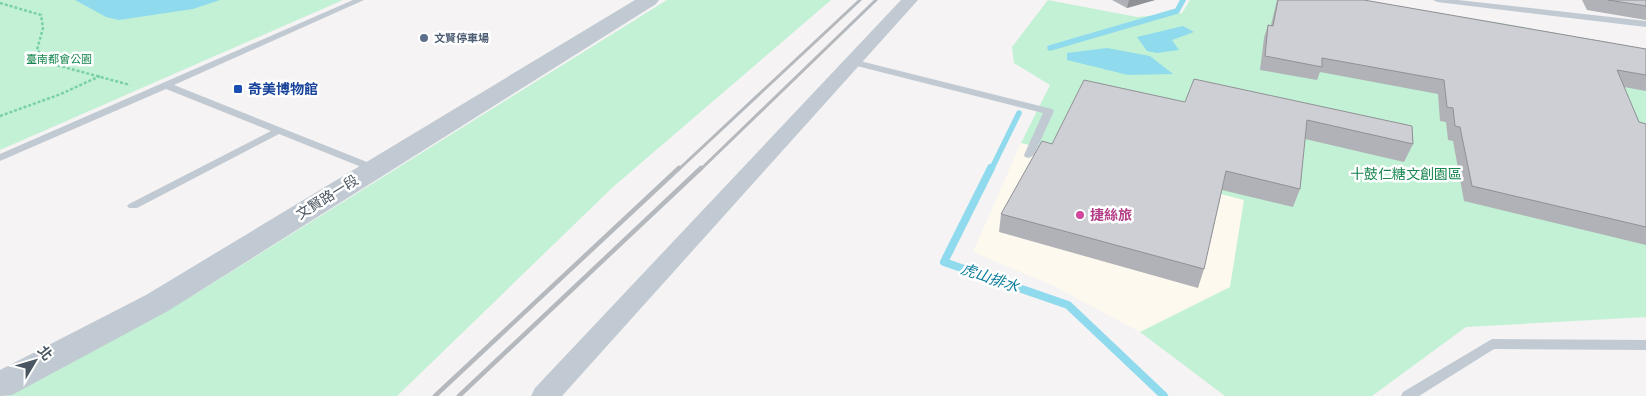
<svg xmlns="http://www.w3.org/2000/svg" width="1646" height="396" font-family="'Archivo Narrow','Noto Sans TC',sans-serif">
  <rect width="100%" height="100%" fill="#f5f3f3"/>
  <path fill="#fdf9ef" d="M 1021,143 L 1244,199 L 1230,287 L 1140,332 L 1054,286 L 973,252 Z"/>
  <g fill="#c3f1d5">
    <path d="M 0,0 L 343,0 L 0,150 Z"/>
    <path d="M 667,0 L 831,0 L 613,187 L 397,396 L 6,396 L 197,293 Z"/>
    <path d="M 1048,0 L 1137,17 L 1182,13 L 1190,0 L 1351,0 L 1495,22 L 1646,49 L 1646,317 L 1466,327 L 1372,396 L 1225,396 L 1140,332 L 1230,287 L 1244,200 L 1021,143 L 1050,85 L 1014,63 L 1012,47 Z"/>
  </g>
  <g fill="#90daee">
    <path d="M 75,0 L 220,0 L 193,9 L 119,20 L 106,17 Z"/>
    <path d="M 1183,26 L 1194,32 L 1172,40 L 1179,50 L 1157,53 L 1147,51 L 1137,37 Z"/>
    <path d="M 1107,48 L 1150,56 L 1173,74 L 1128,75 L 1067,60 L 1067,53 Z"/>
  </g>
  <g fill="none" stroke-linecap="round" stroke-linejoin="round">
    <g stroke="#90daee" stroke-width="5.5">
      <path d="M 1050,48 L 1177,11 L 1183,0"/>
      <path d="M 991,170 L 1019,113"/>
    </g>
    <path stroke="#90daee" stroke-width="8" d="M 991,168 L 944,262 L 1068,305 L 1164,396"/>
    <g stroke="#7ad0a6" stroke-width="2.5" stroke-dasharray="3 2" stroke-linecap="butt">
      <path d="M 0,3 L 41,15 L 43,28 L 37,50 L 49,63 L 130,85"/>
      <path d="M 0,116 L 61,94 L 100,76"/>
    </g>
    <g fill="#c1cad2" fill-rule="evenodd">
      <path d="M 353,0 L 364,0 L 174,85 L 377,166 L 378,168 L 377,170 L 369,170 L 279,134 L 137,208 L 129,208 L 127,206 L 129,204 L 271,131 L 166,89 L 0,161 L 0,154 Z"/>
      <path d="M 1433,0 L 1458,0 L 1646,21 L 1646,27 L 1437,2 Z"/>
      <path d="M 852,59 L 1052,109 L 1054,111 L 1034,155 L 1029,158 L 1025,157 L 1024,155 L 1043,113 L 849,64 L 847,62 Z"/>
      <path d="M 1492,339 L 1646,340 L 1646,350 L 1494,349 L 1419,396 L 1401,396 L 1403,392 Z"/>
    </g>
    <path fill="#c1cad2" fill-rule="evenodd" d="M 901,0 L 918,0 L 562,396 L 531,396 L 535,388 Z"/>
    <path fill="#c1cad2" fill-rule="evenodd" d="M 635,0 L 659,0 L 656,4 L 168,311 L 12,395 L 0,396 L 0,370 L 146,295 Z"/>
    <g stroke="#b5b8bd" stroke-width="3">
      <path d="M 678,170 L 860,0"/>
      <path d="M 700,170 L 876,0"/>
    </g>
    <g stroke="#b5b8bd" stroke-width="4.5">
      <path d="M 435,396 L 679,168"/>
      <path d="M 459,396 L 701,168"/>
    </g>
  </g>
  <g fill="#b0b2b7">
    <path d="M 1112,0 L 1155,0 L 1127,8 Z"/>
    <path d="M 1277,0 L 1364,0 L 1646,49 L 1646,91 L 1624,87 L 1639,122 L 1646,124 L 1646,245 L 1464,201 L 1453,141 L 1448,140 L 1446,122 L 1440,121 L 1438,94 L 1320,72 L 1317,80 L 1260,70 L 1264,38 L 1268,25 L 1271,25 Z"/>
    <path d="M 1582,0 L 1646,0 L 1646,20 L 1587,10 Z"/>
    <path d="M 1185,102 L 1412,126 L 1413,144 L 1404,162 L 1305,139 L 1300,189 L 1293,207 L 1222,190 L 1204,269 L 1198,288 L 999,232 L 1001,214 L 1052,144 Z"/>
  </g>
  <path fill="#909195" d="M 1129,0 L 1155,0 L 1127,8 Z"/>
  <g fill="#cdcfd5" stroke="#909195">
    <path d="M 1278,0 L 1364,0 L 1646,49 L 1646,75 L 1617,70 L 1639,122 L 1646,124 L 1646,227 L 1472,186 L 1460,127 L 1455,126 L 1453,108 L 1447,107 L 1444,80 L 1322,58 L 1322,67 L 1265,56 L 1268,25 L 1273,26 Z"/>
    <path d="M 1608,0 L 1646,0 L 1646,6 Z"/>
    <path d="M 1194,79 L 1412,126 L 1413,144 L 1307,120 L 1300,189 L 1226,171 L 1204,269 L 1001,214 L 1042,141 L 1052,144 L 1084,80 L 1185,102 Z"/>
  </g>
  <circle fill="#5c6f8a" stroke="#fff" stroke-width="2" cx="424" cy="38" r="5"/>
  <rect fill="#1a4fb4" stroke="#fff" stroke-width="2" x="233" y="84" width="10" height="10" rx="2.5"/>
  <circle fill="#d1479c" stroke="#fff" stroke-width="2" cx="1080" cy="215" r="5"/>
  <g text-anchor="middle" stroke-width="5" stroke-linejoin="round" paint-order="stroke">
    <g font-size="11" font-weight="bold" fill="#4e5e75" stroke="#fff" text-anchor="start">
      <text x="434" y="42">文賢停車場</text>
    </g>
    <g font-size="11" fill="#17864f" stroke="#fff">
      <text x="59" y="63">臺南都會公園</text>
    </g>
    <g font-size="14" font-weight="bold" fill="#164399" stroke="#fff" text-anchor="start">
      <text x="248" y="94">奇美博物館</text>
    </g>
    <g font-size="14" fill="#17864f" stroke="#fff">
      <text x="1406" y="179">十鼓仁糖文創園區</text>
    </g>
    <g font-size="14" fill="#4a5661" stroke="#fff">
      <text transform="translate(327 197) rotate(-32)" y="5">文賢路一段</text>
    </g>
    <g font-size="14" font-weight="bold" fill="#b23c85" stroke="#fff" text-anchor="start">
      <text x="1090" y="220">捷絲旅</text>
    </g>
    <g font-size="15" font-style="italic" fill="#0c7c9b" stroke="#fff">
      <text transform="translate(990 278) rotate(19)" y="5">虎山排水</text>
    </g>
  </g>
  <g transform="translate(35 361) rotate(52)" stroke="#ffffff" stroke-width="4" paint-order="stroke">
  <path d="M0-4L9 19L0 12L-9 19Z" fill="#4a5661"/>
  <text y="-8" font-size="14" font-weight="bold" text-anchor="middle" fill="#4a5661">北</text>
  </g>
</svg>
